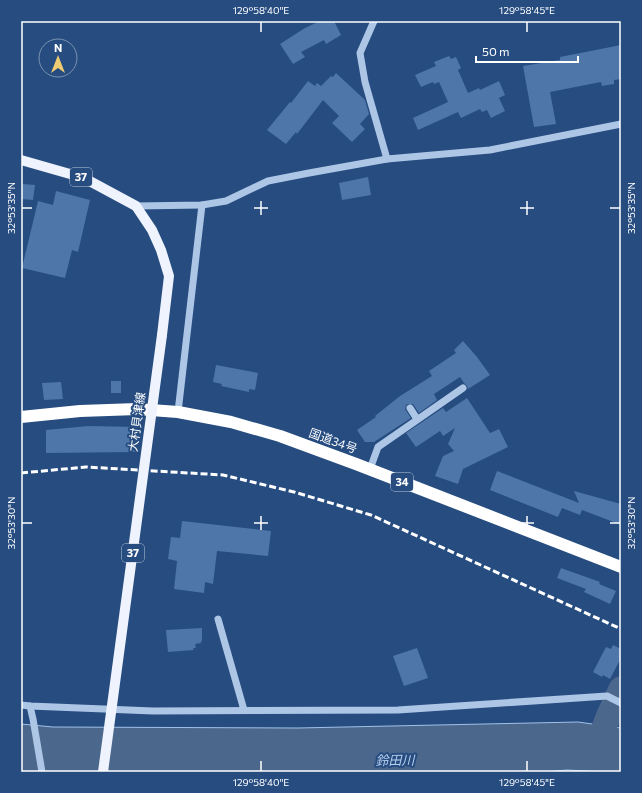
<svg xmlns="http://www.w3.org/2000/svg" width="642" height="793" font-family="Commissioner,'Noto Sans JP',sans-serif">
  <rect width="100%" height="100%" fill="#264c80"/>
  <path fill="#4b678c" stroke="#a1c1e7" d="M 578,722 L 621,728 L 621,772 L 603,772 L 567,770 L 545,772 L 21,772 L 21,724 L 53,727 L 298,728 Z"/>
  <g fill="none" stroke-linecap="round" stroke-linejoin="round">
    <path stroke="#4b678c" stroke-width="25" d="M 594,756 L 608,717 L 621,689"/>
  </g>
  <g fill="#4e76a9">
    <path d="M 320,21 L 334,21 L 341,35 L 326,44 L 324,40 L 301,52 L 305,57 L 293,64 L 280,44 L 305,28 Z"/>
    <path d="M 621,45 L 621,79 L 614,80 L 614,84 L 602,86 L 601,82 L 550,92 L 556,124 L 534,127 L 523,66 L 560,60 L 560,57 Z"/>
    <path d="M 449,56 L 451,59 L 456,57 L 461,68 L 458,70 L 468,93 L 479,88 L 480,90 L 499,81 L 505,95 L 499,98 L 505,111 L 491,118 L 487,110 L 482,112 L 480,109 L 461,118 L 458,112 L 418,130 L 413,118 L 448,102 L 439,82 L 434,84 L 433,82 L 421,87 L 415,75 L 436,66 L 434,62 Z"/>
    <path d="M 336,73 L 365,100 L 369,114 L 360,124 L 365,129 L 352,142 L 332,123 L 339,116 L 323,100 L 297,134 L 296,132 L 286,144 L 267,130 L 290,102 L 291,103 L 308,81 L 315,86 L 317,83 L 321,86 L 331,76 L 333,77 Z"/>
    <path d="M 368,177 L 371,195 L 342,200 L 339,183 Z"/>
    <path d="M 23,184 L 35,185 L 33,200 L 21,199 Z"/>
    <path d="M 56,191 L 90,200 L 78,252 L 72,250 L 65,278 L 22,268 L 38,201 L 53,205 Z"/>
    <path d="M 463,341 L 477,357 L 490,375 L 468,389 L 467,386 L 464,383 L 460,377 L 434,394 L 437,400 L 419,413 L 413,404 L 408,404 L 406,405 L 405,409 L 411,418 L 374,442 L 365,442 L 357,430 L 376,417 L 375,416 L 400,396 L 432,376 L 429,371 L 456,353 L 454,350 Z"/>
    <path d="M 216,365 L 258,373 L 255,390 L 249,389 L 249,392 L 221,386 L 222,384 L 213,382 Z"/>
    <rect x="111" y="381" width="10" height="12"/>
    <path d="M 61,382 L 63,399 L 44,400 L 42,383 Z"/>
    <path d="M 467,398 L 490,433 L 499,429 L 508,447 L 463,469 L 458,484 L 435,476 L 443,456 L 454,451 L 448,444 L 455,428 L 443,436 L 440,431 L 416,447 L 406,433 L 443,408 L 446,412 Z"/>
    <path d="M 88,426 L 139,427 L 135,452 L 46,453 L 46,430 Z"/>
    <path d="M 497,471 L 579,503 L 574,491 L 621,504 L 621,518 L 619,524 L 582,510 L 580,515 L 562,508 L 558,517 L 490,490 Z"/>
    <path d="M 182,521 L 271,531 L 268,556 L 217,551 L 213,584 L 205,582 L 204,593 L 174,589 L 177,561 L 168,559 L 171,537 L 180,538 Z"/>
    <path d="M 561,568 L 600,582 L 599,584 L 616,591 L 610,604 L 584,592 L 586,589 L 557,578 Z"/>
    <path d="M 202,628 L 202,641 L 201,641 L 201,643 L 195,644 L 196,648 L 193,648 L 194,650 L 168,652 L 166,630 Z"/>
    <path d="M 613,645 L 621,649 L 621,658 L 610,679 L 603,675 L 602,677 L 593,672 L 606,647 L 611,649 Z"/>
    <path d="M 417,648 L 428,678 L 404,686 L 393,656 Z"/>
  </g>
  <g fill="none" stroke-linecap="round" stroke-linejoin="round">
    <g stroke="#adc6e6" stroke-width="7">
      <path d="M 374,21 L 360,53 L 365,82 L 387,159"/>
      <path d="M 136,206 L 202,205 L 226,201 L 268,181 L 309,173 L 387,159 L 490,150 L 621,124"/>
      <path d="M 410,408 L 417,419"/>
      <path d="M 178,412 L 202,205"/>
      <path d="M 370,469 L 378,447 L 463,388"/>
      <path d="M 218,619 L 244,710"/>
      <path d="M 21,705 L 30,706 L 153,711 L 398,710 L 607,696 L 621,703"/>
      <path d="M 30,706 L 33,719 L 42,772"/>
    </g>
    <path stroke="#eef3fd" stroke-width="10" d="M 21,160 L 84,178 L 136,206 L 152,230 L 161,250 L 169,276 L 162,335"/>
    <path stroke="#fff" stroke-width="12" d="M 21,417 L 80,411 L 137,409 L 178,412 L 231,422 L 280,436 L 356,464 L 621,567"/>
    <path stroke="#fff" stroke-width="3" stroke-dasharray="7 3" stroke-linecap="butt" d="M 21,473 L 86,467 L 223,475 L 294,492 L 371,515 L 621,629"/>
    <path stroke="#eef3fd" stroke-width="10" d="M 103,772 L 162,335"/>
  </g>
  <path fill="none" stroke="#fff" stroke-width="1.5" d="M 261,22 L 261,32M 527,22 L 527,32M 261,201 L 261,215M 527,201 L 527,215M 22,208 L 32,208M 254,208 L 268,208M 520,208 L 534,208M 610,208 L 620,208M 261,516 L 261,530M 527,516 L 527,530M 22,523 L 32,523M 254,523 L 268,523M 520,523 L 534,523M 610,523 L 620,523M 261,761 L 261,771M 527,761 L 527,771"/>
  <g text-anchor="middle" stroke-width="4" stroke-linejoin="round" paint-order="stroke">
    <g fill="#264c80" stroke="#bec9d9" stroke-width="1">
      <rect x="70" y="168" width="22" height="18" rx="3"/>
      <rect x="391" y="473" width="22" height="18" rx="3"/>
      <rect x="122" y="544" width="22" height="18" rx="3"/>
    </g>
    <g font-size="11" font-weight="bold" fill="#fff">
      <text x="81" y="181">37</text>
      <text x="402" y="486">34</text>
      <text x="133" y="557">37</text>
    </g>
    <g font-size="12" fill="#fff" stroke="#264c80">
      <text transform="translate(137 422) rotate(-82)" y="4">大村貝津線</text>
      <text transform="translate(333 441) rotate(20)" y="4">国道34号</text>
    </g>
    <g font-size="13" font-style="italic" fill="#b8d0ee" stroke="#264c80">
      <text transform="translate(395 760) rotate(-1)" y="5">鈴田川</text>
    </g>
  </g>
  <rect width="642" height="793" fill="none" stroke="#264c80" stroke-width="44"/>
  <g transform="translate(58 58)"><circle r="19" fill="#264c80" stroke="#7d94b3"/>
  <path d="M0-3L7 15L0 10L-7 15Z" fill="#efcc71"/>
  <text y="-6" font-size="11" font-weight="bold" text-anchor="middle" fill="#ffffff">N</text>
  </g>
  <path d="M476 56v6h102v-6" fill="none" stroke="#ffffff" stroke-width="2"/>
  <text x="482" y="56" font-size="12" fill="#ffffff" stroke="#264c80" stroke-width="3" paint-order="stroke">50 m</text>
  <rect x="22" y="22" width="598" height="749" fill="none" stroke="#fff" stroke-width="1.5"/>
  <g font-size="10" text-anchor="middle" fill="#fff">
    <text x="261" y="14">129°58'40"E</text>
    <text x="527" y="14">129°58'45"E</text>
    <text transform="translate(11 208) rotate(-90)" y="4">32°53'35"N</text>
    <text transform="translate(631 208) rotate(-90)" y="4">32°53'35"N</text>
    <text transform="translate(11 523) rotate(-90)" y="4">32°53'30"N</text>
    <text transform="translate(631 523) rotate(-90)" y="4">32°53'30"N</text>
    <text x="261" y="786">129°58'40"E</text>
    <text x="527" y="786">129°58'45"E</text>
  </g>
</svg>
